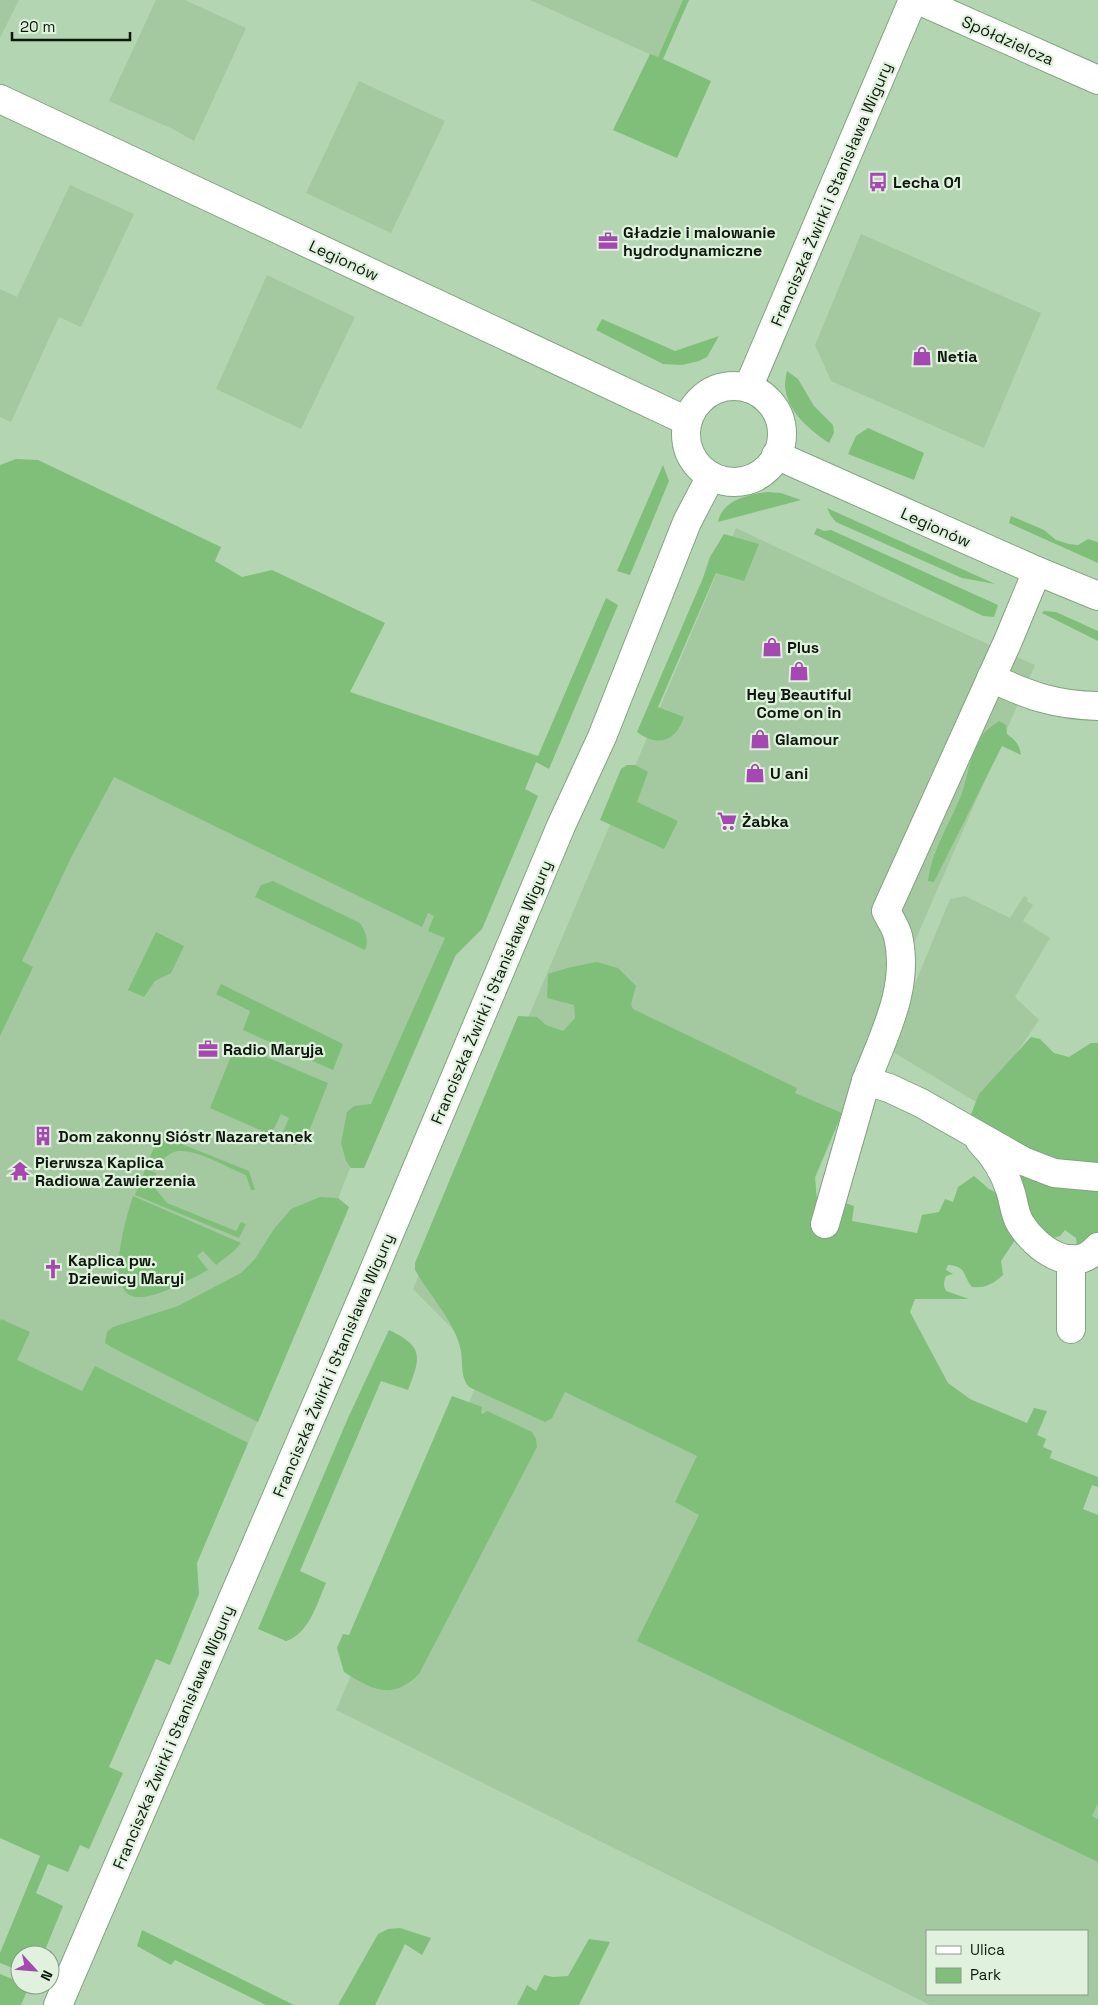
<svg xmlns="http://www.w3.org/2000/svg" width="1098" height="2005" font-family="'Space Grotesk',sans-serif">
  <rect width="100%" height="100%" fill="#b4d5b1"/>
  <g fill="#a4c9a0" fill-rule="evenodd">
    <path d="M 0,0 L 19,0 L 0,38 Z"/>
    <path d="M 156,0 L 185,0 L 246,28 L 194,141 L 173,129 L 109,101 Z"/>
    <path d="M 530,0 L 689,0 L 658,58 Z"/>
    <path d="M 359,81 L 445,121 L 391,233 L 306,193 Z"/>
    <path d="M 70,185 L 134,214 L 81,327 L 59,317 L 11,422 L 0,417 L 0,289 L 17,297 Z"/>
    <path d="M 861,234 L 1041,313 L 984,448 L 831,381 L 815,345 Z"/>
    <path d="M 267,275 L 355,317 L 301,429 L 216,389 Z"/>
    <path d="M 736,528 L 883,597 L 1035,665 L 888,1003 L 709,1434 L 1098,1632 L 1098,2005 L 930,2005 L 336,1710 L 486,1363 L 413,1289 ZM 927,1931 L 1087,1931 L 1087,1994 L 927,1994 Z"/>
    <path d="M 350,692 L 536,762 L 467,930 L 364,1168 L 350,1168 L 336,1204 L 347,1213 L 235,1474 L 0,1376 L 0,1004 L 71,858 L 113,777 Z"/>
    <path d="M 965,896 L 1010,918 L 1024,896 L 1028,898 L 1027,901 L 1033,905 L 1023,921 L 1050,938 L 1015,997 L 1039,1020 L 981,1105 L 888,1049 L 950,899 Z"/>
  </g>
  <g fill="#7fbf7a">
    <path d="M 683,0 L 689,0 L 663,59 L 711,81 L 677,158 L 613,130 L 650,54 L 658,57 Z"/>
    <path d="M 602,319 L 675,351 L 719,336 L 707,357 L 699,361 L 682,365 L 663,364 L 596,330 Z"/>
    <path d="M 787,371 L 798,379 L 814,406 L 833,425 L 834,433 L 829,443 C 810,430 787,412 785,386 C 785,381 786,375 787,371 Z"/>
    <path d="M 868,428 L 924,453 L 914,480 L 848,454 L 856,436 Z"/>
    <path d="M 16,459 L 38,460 L 221,547 L 215,561 L 242,577 L 272,570 L 385,623 L 350,692 L 538,756 L 606,598 L 618,605 L 549,769 L 536,762 L 525,789 L 538,796 L 482,929 L 455,956 L 364,1168 L 351,1168 L 346,1161 L 341,1143 L 347,1112 L 354,1106 L 371,1104 L 445,938 L 428,931 L 434,916 L 428,913 L 422,927 L 114,777 L 71,858 L 22,961 L 33,967 L 0,1036 L 0,465 Z"/>
    <path d="M 663,465 L 669,481 L 630,575 L 617,571 Z"/>
    <path d="M 768,492 L 781,493 L 801,500 L 718,522 C 722,500 749,494 768,492 Z"/>
    <path d="M 827,508 L 995,584 L 962,578 L 836,522 L 831,516 Z"/>
    <path d="M 1011,516 L 1044,530 L 1056,540 L 1069,544 L 1078,545 L 1088,539 L 1098,542 L 1098,563 L 1009,523 Z"/>
    <path d="M 817,528 L 824,531 L 831,530 L 998,605 L 994,617 L 983,616 L 814,534 Z"/>
    <path d="M 724,534 L 759,544 L 744,581 L 716,573 L 658,707 L 684,717 C 676,741 658,748 637,732 L 703,578 L 710,557 Z"/>
    <path d="M 1044,611 L 1056,612 L 1098,631 L 1098,641 L 1042,613 Z"/>
    <path d="M 999,721 L 1006,725 L 1007,734 C 1015,740 1020,745 1021,755 L 1002,746 L 934,882 L 928,881 C 932,848 952,821 963,790 C 968,773 970,756 980,739 C 984,731 992,726 999,721 Z"/>
    <path d="M 627,765 L 635,765 L 648,772 L 637,802 L 678,821 L 664,849 L 600,820 L 621,769 Z"/>
    <path d="M 273,881 L 360,923 C 366,933 369,939 365,950 L 255,897 L 261,885 Z"/>
    <path d="M 156,932 L 184,946 L 171,973 L 155,981 L 144,997 L 128,990 Z"/>
    <path d="M 597,962 L 618,968 L 636,986 L 631,1004 L 633,1009 L 797,1088 L 795,1093 L 842,1113 L 815,1177 L 817,1200 L 824,1212 L 845,1203 L 854,1206 L 852,1221 L 917,1233 L 922,1215 L 939,1212 L 945,1199 L 953,1202 L 958,1187 L 974,1176 L 989,1189 L 1003,1196 L 1015,1232 L 1015,1240 L 1001,1261 L 1003,1275 C 993,1284 986,1288 972,1287 C 962,1275 967,1266 948,1265 L 946,1270 L 953,1274 L 946,1276 C 944,1281 943,1285 946,1291 L 969,1299 L 915,1299 L 910,1312 L 948,1383 L 970,1399 L 1027,1423 L 1034,1408 L 1047,1411 L 1037,1435 L 1046,1439 L 1043,1447 L 1052,1451 L 1050,1458 L 1098,1477 L 1098,1487 L 1092,1485 L 1083,1509 L 1098,1515 L 1098,1803 L 1092,1816 L 1098,1819 L 1098,1862 L 637,1641 L 699,1515 L 675,1502 L 697,1456 L 565,1392 L 552,1418 L 545,1422 L 469,1387 C 459,1375 464,1361 460,1347 C 454,1321 428,1293 415,1270 L 415,1263 L 518,1016 L 537,1017 L 546,1025 L 563,1031 L 575,1018 L 574,1005 L 547,998 L 548,974 L 571,967 Z"/>
    <path d="M 221,984 L 343,1044 L 333,1070 L 243,1030 L 250,1011 L 216,994 Z"/>
    <path d="M 1031,1037 L 1040,1039 L 1054,1053 L 1069,1057 L 1091,1043 L 1098,1043 L 1098,1169 L 1063,1166 L 968,1122 L 979,1094 Z"/>
    <path d="M 236,1044 L 328,1083 L 306,1139 L 294,1145 L 280,1139 L 289,1118 L 281,1114 L 271,1135 L 210,1108 Z"/>
    <path d="M 162,1136 L 249,1171 L 255,1190 L 251,1190 L 246,1175 C 229,1168 198,1150 180,1151 C 171,1151 166,1157 160,1162 L 151,1159 L 150,1157 L 156,1143 Z"/>
    <path d="M 1016,1165 L 1098,1184 L 1098,1239 L 1077,1248 L 1076,1238 L 1065,1230 L 1060,1236 L 1049,1239 L 1024,1208 Z"/>
    <path d="M 147,1169 L 156,1173 L 155,1188 L 167,1203 L 236,1231 L 241,1222 L 246,1224 L 239,1238 L 135,1195 L 145,1170 Z"/>
    <path d="M 133,1196 L 241,1243 L 234,1251 L 216,1265 L 203,1251 L 197,1256 L 208,1270 C 191,1279 156,1299 137,1297 C 102,1294 127,1215 133,1196 Z"/>
    <path d="M 320,1197 L 338,1198 L 349,1207 L 258,1422 L 111,1347 L 105,1343 L 107,1332 L 113,1327 L 178,1306 L 241,1273 L 255,1259 L 274,1229 L 291,1209 Z"/>
    <path d="M 1,1319 L 30,1332 L 17,1360 L 82,1391 L 95,1366 L 248,1443 L 197,1563 L 199,1594 L 170,1665 L 156,1659 L 109,1767 L 123,1773 L 89,1849 L 80,1845 L 68,1872 L 48,1864 L 36,1893 L 63,1906 L 43,1955 L 20,1955 L 20,1971 L 0,1963 L 0,1953 L 40,1856 L 0,1838 L 0,1322 Z"/>
    <path d="M 389,1330 C 424,1347 421,1356 408,1390 L 381,1381 L 300,1571 L 326,1583 C 317,1603 309,1634 286,1641 L 258,1629 L 348,1418 Z"/>
    <path d="M 452,1396 L 482,1407 L 481,1413 L 483,1414 L 487,1411 L 532,1432 L 536,1439 L 537,1447 L 419,1674 C 392,1701 373,1690 344,1672 L 337,1648 L 343,1634 L 349,1635 Z"/>
    <path d="M 400,1928 L 431,1938 L 422,1955 L 405,1944 L 375,2005 L 338,2005 L 378,1934 L 388,1929 Z"/>
    <path d="M 142,1930 L 294,2005 L 266,2005 L 175,1960 L 171,1965 L 137,1946 Z"/>
    <path d="M 589,1939 L 610,1942 L 579,2005 L 517,2005 L 527,1985 L 536,1991 L 544,1975 L 553,1977 L 568,1976 Z"/>
    <path d="M 0,1974 L 20,1982 L 20,1985 L 26,1985 L 28,1989 L 21,2005 L 0,2005 Z"/>
  </g>
  <g fill="none" stroke-linecap="round" stroke-linejoin="round">
    <defs>
      <g id="minor">
        <path d="M 918,0 L 1098,80"/>
        <path d="M 0,99 L 687,421"/>
        <circle cx="734" cy="434" r="48"/>
        <path d="M 748,388 L 913,0"/>
        <path d="M 776,455 L 1037,571 L 1098,596"/>
        <path d="M 991,678 C 1030,696 1055,705 1098,706"/>
        <path d="M 866,1081 C 884,1035 910,987 898,936 C 896,928 890,919 886,911 L 1008,641 L 1037,571"/>
        <path d="M 980,1141 C 994,1155 1004,1171 1010,1190 C 1014,1201 1014,1213 1020,1223 C 1035,1248 1074,1277 1098,1247"/>
        <path d="M 825,1224 L 866,1081 L 889,1088 L 921,1103 L 1023,1161 L 1054,1173 L 1098,1177"/>
        <path d="M 1071,1259 L 1071,1329"/>
        <path d="M 58,2005 L 366,1289 L 561,826 L 602,737 L 687,522 L 711,476"/>
      </g>
    </defs>
    <use href="#minor" stroke="#83a381" stroke-width="30"/>
    <use href="#minor" stroke="#fff" stroke-width="28"/>
  </g>
  <defs>
    <symbol id="bus-bare" viewBox="-9 -9 18 18"><path d="M-5-6H5V4H4V6H2V4H-2V6H-4V4H-5ZM-3.5-4V0h7V-4ZM-3.5 1.2v1.5H-2V1.2ZM2 1.2v1.5H3.5V1.2Z" fill="#a548b2" stroke="#e0f1de" stroke-width="2.5" paint-order="stroke"/></symbol>
    <symbol id="office-bare" viewBox="-9 -9 18 18"><path d="M-6-3h4V-5.5h4V-3h4V5H-6ZM-1-4.5V-3h2v-1.5ZM-6 0V1H6V0Z" fill="#a548b2" stroke="#e0f1de" stroke-width="2.5" paint-order="stroke"/></symbol>
    <symbol id="shop-bare" viewBox="-9 -9 18 18"><path d="M-5-2.5h2.3a2.7 3.5 0 0 1 5.4 0H5L5.5 6h-11ZM-1.5-2.5h3a1.5 2.3 0 0 0-3 0Z" fill="#a548b2" stroke="#e0f1de" stroke-width="2.5" paint-order="stroke"/></symbol>
    <symbol id="supermarket-bare" viewBox="-9 -9 18 18"><path d="M-6-5.5h2.5l.6 2H6L4.5 2H-2.5L-4.4-4H-6ZM-1.5 3.2a1.3 1.3 0 1 0 .1 0ZM3 3.2a1.3 1.3 0 1 0 .1 0Z" fill="#a548b2" stroke="#e0f1de" stroke-width="2.5" paint-order="stroke"/></symbol>
    <symbol id="building-bare" viewBox="-9 -9 18 18"><path d="M-4-6H4V6H1V3H-1V6H-4ZM-2.5-4.3h1.7v1.8h-1.7ZM.8-4.3h1.7v1.8H.8ZM-2.5-1h1.7V.8h-1.7ZM.8-1h1.7V.8H.8Z" fill="#a548b2" stroke="#e0f1de" stroke-width="2.5" paint-order="stroke"/></symbol>
    <symbol id="temple-bare" viewBox="-9 -9 18 18"><path d="M0-6L5-2H3V0L6.5 2.5H4V6H1.5V3h-3V6H-4V2.5H-6.5L-3 0V-2H-5Z" fill="#a548b2" stroke="#e0f1de" stroke-width="2.5" paint-order="stroke"/></symbol>
    <symbol id="church-bare" viewBox="-9 -9 18 18"><path d="M-1.2-6h2.4v3.5h3.3v2.4h-3.3V6h-2.4V-.1h-3.3v-2.4h3.3Z" fill="#a548b2" stroke="#e0f1de" stroke-width="2.5" paint-order="stroke"/></symbol>
  </defs>
  <g fill-rule="evenodd">
    <use href="#bus-bare" x="864" y="168" width="28" height="28"/>
    <use href="#office-bare" x="594" y="227" width="28" height="28"/>
    <use href="#shop-bare" x="908" y="342" width="28" height="28"/>
    <use href="#shop-bare" x="758" y="633" width="28" height="28"/>
    <use href="#shop-bare" x="785" y="657" width="28" height="28"/>
    <use href="#shop-bare" x="746" y="725" width="28" height="28"/>
    <use href="#shop-bare" x="741" y="759" width="28" height="28"/>
    <use href="#supermarket-bare" x="713" y="807" width="28" height="28"/>
    <use href="#office-bare" x="194" y="1035" width="28" height="28"/>
    <use href="#building-bare" x="29" y="1122" width="28" height="28"/>
    <use href="#temple-bare" x="6" y="1157" width="28" height="28"/>
    <use href="#church-bare" x="39" y="1255" width="28" height="28"/>
  </g>
  <g text-anchor="middle" stroke-width="4.5" stroke-linejoin="round" paint-order="stroke">
    <g font-size="16" fill="#0c180b" stroke="#e0f1de">
      <text transform="translate(1008 40) rotate(24)" y="6">Spółdzielcza</text>
      <text transform="translate(831 194) rotate(-67)" y="6">Franciszka Żwirki i Stanisława Wigury</text>
      <text transform="translate(344 260) rotate(25)" y="6">Legionów</text>
      <text transform="translate(936 527) rotate(24)" y="6">Legionów</text>
      <text transform="translate(491 992) rotate(-67)" y="6">Franciszka Żwirki i Stanisława Wigury</text>
      <text transform="translate(333 1365) rotate(-67)" y="6">Franciszka Żwirki i Stanisława Wigury</text>
      <text transform="translate(173 1737) rotate(-67)" y="6">Franciszka Żwirki i Stanisława Wigury</text>
    </g>
    <g font-size="16" font-weight="bold" fill="#0c180b" stroke="#e0f1de" text-anchor="start">
      <text x="893" y="188">Lecha 01</text>
      <text x="623" y="238">Gładzie i malowanie<tspan x="623" dy="18">hydrodynamiczne</tspan></text>
      <text x="937" y="362">Netia</text>
      <text x="787" y="653">Plus</text>
      <text x="799" y="700" text-anchor="middle">Hey Beautiful<tspan x="799" dy="18">Come on in</tspan></text>
      <text x="775" y="745">Glamour</text>
      <text x="770" y="779">U ani</text>
      <text x="742" y="827">Żabka</text>
      <text x="223" y="1055">Radio Maryja</text>
      <text x="58" y="1142">Dom zakonny Sióstr Nazaretanek</text>
      <text x="35" y="1168">Pierwsza Kaplica<tspan x="35" dy="18">Radiowa Zawierzenia</tspan></text>
      <text x="68" y="1266">Kaplica pw.<tspan x="68" dy="18">Dziewicy Maryi</tspan></text>
    </g>
  </g>
  <rect x="926" y="1930" width="162" height="65" fill="#e0f1de" stroke="#8b9a8a"/>
  <rect x="936" y="1946" width="25" height="8" fill="#ffffff" stroke="#8b9a8a"/>
  <text x="970" y="1955" font-size="15" fill="#0c180b">Ulica</text>
  <rect x="936" y="1968" width="25" height="15" fill="#7fbf7a" stroke="#8b9a8a"/>
  <text x="970" y="1980" font-size="15" fill="#0c180b">Park</text>
  <g transform="translate(35 1970) rotate(116)"><circle r="24" fill="#e0f1de" stroke="#8b9a8a"/>
  <path d="M0-4L9 19L0 12L-9 19Z" fill="#a548b2"/>
  <text y="-8" font-size="14" font-weight="bold" text-anchor="middle" fill="#0c180b">N</text>
  </g>
  <path d="M12 32v8h118v-8" fill="none" stroke="#0c180b" stroke-width="2.5"/>
  <text x="20" y="32" font-size="15" fill="#0c180b" stroke="#e0f1de" stroke-width="4" paint-order="stroke">20 m</text>
</svg>
